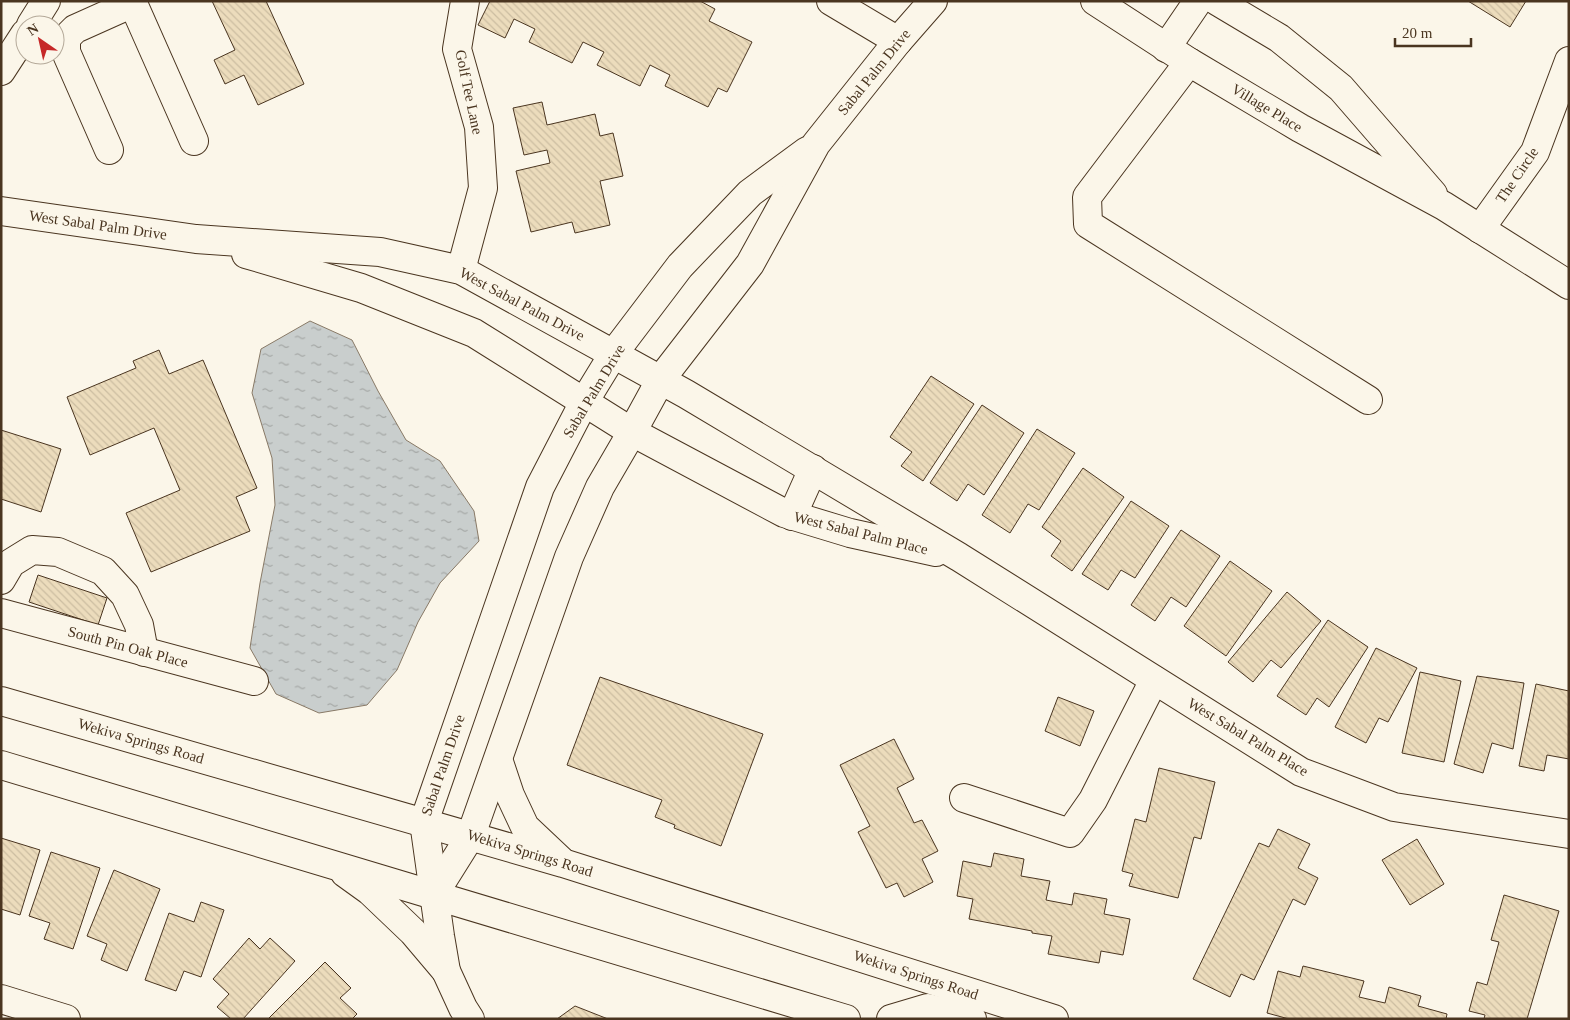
<svg xmlns="http://www.w3.org/2000/svg" width="1570" height="1020" font-family="Georgia,serif">
  <defs>
    <pattern id="water-ripples" width="26" height="14" patternUnits="userSpaceOnUse" patternTransform="scale(1.25)"><rect width="26" height="14" fill="#c9cecd"/><path d="M2 4q2-2 4 0t4 0M15 11q2-2 4 0t4 0" fill="none" stroke="#a5a8a6"/></pattern>
    <pattern id="building-back-hatch" width="6" height="6" patternUnits="userSpaceOnUse" patternTransform="scale(1.25)"><rect width="6" height="6" fill="#ecdcbc"/><path d="M-1 5l2 2M0 0l6 6M5-1l2 2" fill="none" stroke="#ccbda1"/></pattern>
  </defs>
  <rect width="100%" height="100%" fill="#fbf6e9"/>
  <path fill="url(#water-ripples)" stroke="#887966" d="M 310,321 L 352,340 L 378,391 L 406,440 L 440,461 L 474,511 L 479,541 L 440,583 L 418,622 L 397,670 L 367,705 L 319,713 L 276,694 L 250,648 L 260,583 L 275,505 L 272,458 L 252,393 L 261,349 Z"/>
  <g fill="url(#building-back-hatch)" stroke="#4a3520">
    <path d="M 212,1 L 266,1 L 304,84 L 258,105 L 244,75 L 225,84 L 214,60 L 235,50 Z"/>
    <path d="M 490,1 L 700,1 L 715,9 L 709,21 L 752,42 L 727,92 L 718,88 L 708,107 L 665,86 L 670,75 L 650,65 L 640,86 L 597,65 L 604,52 L 583,42 L 572,63 L 529,42 L 535,29 L 514,19 L 505,38 L 478,25 Z"/>
    <path d="M 1468,1 L 1526,1 L 1510,27 Z"/>
    <path d="M 542,102 L 547,125 L 595,114 L 600,136 L 613,133 L 623,176 L 600,181 L 610,225 L 575,233 L 572,222 L 531,232 L 516,171 L 550,163 L 547,150 L 524,155 L 513,108 Z"/>
    <path d="M 159,350 L 169,374 L 203,360 L 257,488 L 236,497 L 250,531 L 151,572 L 126,513 L 180,490 L 154,428 L 90,455 L 67,397 L 136,368 L 133,361 Z"/>
    <path d="M 931,376 L 974,404 L 923,481 L 901,466 L 912,452 L 890,437 Z"/>
    <path d="M 982,405 L 1024,433 L 984,495 L 968,484 L 957,501 L 930,483 Z"/>
    <path d="M 1037,429 L 1075,453 L 1039,510 L 1028,504 L 1010,533 L 982,515 Z"/>
    <path d="M 1,430 L 61,449 L 41,512 L 1,499 Z"/>
    <path d="M 1083,468 L 1124,497 L 1072,571 L 1051,556 L 1061,541 L 1042,527 Z"/>
    <path d="M 1131,501 L 1169,526 L 1135,578 L 1121,570 L 1108,590 L 1082,574 Z"/>
    <path d="M 1181,530 L 1220,556 L 1186,607 L 1171,597 L 1155,621 L 1131,605 Z"/>
    <path d="M 1230,561 L 1272,591 L 1226,656 L 1184,626 Z"/>
    <path d="M 38,575 L 107,598 L 98,625 L 29,602 Z"/>
    <path d="M 1287,592 L 1321,621 L 1281,668 L 1271,660 L 1253,682 L 1228,662 Z"/>
    <path d="M 1328,620 L 1368,647 L 1329,707 L 1317,698 L 1306,715 L 1277,696 Z"/>
    <path d="M 1376,648 L 1417,668 L 1388,722 L 1379,718 L 1366,743 L 1335,727 Z"/>
    <path d="M 1420,672 L 1461,681 L 1444,762 L 1402,753 Z"/>
    <path d="M 1477,676 L 1524,683 L 1513,749 L 1492,743 L 1483,773 L 1454,764 Z"/>
    <path d="M 600,677 L 763,734 L 721,846 L 674,828 L 675,825 L 655,817 L 662,800 L 567,765 Z"/>
    <path d="M 1536,684 L 1569,691 L 1569,759 L 1547,755 L 1544,771 L 1519,766 Z"/>
    <path d="M 1058,697 L 1094,711 L 1080,746 L 1045,731 Z"/>
    <path d="M 894,739 L 914,779 L 897,788 L 914,823 L 922,820 L 938,851 L 922,859 L 933,882 L 904,897 L 897,883 L 886,888 L 858,832 L 870,826 L 840,765 Z"/>
    <path d="M 1159,768 L 1215,782 L 1201,839 L 1194,837 L 1178,898 L 1129,886 L 1133,874 L 1122,871 L 1135,819 L 1146,822 Z"/>
    <path d="M 1278,829 L 1310,844 L 1298,868 L 1318,878 L 1305,905 L 1293,899 L 1254,980 L 1241,974 L 1230,997 L 1193,979 L 1259,843 L 1269,847 Z"/>
    <path d="M 1,838 L 40,850 L 20,915 L 1,909 Z"/>
    <path d="M 1417,839 L 1444,884 L 1410,905 L 1382,860 Z"/>
    <path d="M 51,852 L 100,868 L 73,949 L 44,939 L 50,923 L 29,916 Z"/>
    <path d="M 994,853 L 1024,859 L 1021,876 L 1050,881 L 1046,900 L 1072,905 L 1074,893 L 1107,899 L 1104,914 L 1130,919 L 1123,955 L 1101,951 L 1099,963 L 1048,954 L 1052,936 L 1032,933 L 1032,931 L 969,919 L 973,899 L 957,896 L 963,861 L 991,867 Z"/>
    <path d="M 114,870 L 160,889 L 127,971 L 101,960 L 107,944 L 87,936 Z"/>
    <path d="M 1504,895 L 1559,911 L 1527,1019 L 1484,1019 L 1485,1015 L 1469,1011 L 1477,982 L 1487,985 L 1499,942 L 1491,940 Z"/>
    <path d="M 201,902 L 224,910 L 201,977 L 184,971 L 176,991 L 145,980 L 169,913 L 194,922 Z"/>
    <path d="M 249,938 L 260,949 L 270,938 L 295,961 L 243,1019 L 231,1019 L 217,1007 L 229,994 L 213,979 Z"/>
    <path d="M 325,962 L 351,988 L 340,998 L 357,1014 L 352,1019 L 268,1019 Z"/>
    <path d="M 1303,966 L 1364,981 L 1359,997 L 1385,1003 L 1389,987 L 1421,996 L 1418,1006 L 1447,1014 L 1446,1019 L 1289,1019 L 1267,1013 L 1278,971 L 1300,977 Z"/>
    <path d="M 575,1006 L 608,1019 L 557,1019 Z"/>
  </g>
  <g fill="none" stroke-linecap="round" stroke-linejoin="round">
    <defs>
      <g id="minor">
        <path d="M 132,1 L 194,141"/>
        <path d="M 831,1 L 898,41"/>
        <path d="M 1095,1 L 1189,62 L 1300,128 L 1444,206 L 1569,285"/>
        <path d="M 1217,1 L 1279,38 L 1341,88 L 1433,194"/>
        <path d="M 31,25 L 46,1"/>
        <path d="M 1166,48 L 1198,1"/>
        <path d="M 1189,62 L 1087,197 L 1088,224 L 1368,400"/>
        <path d="M 1,71 L 25,34"/>
        <path d="M 109,150 L 66,52 L 66,38 L 75,29 L 133,3"/>
        <path d="M 1,211 L 196,239 L 380,252 L 461,270 L 686,394 L 959,557 L 1301,772 L 1394,807 L 1569,834"/>
        <path d="M 1480,229 L 1535,152 L 1569,61"/>
        <path d="M 246,254 L 361,288 L 474,333 L 632,432 L 784,513 L 850,533 L 936,552"/>
        <path d="M 461,270 L 483,188 L 479,127 L 457,49 L 465,1"/>
        <path d="M 792,516 L 813,469"/>
        <path d="M 1,580 L 11,563 L 32,550 L 58,552 L 103,571 L 125,595 L 139,625 L 144,652"/>
        <path d="M 1,613 L 254,681"/>
        <path d="M 964,798 L 1070,833 L 1093,800 L 1154,680"/>
        <path d="M 434,894 L 471,835 L 569,557 L 600,487 L 632,432 L 661,379 L 750,264 L 816,144 L 898,41 L 933,1"/>
        <path d="M 1,999 L 66,1019"/>
        <path d="M 470,1019 L 463,1008 L 446,971 L 440,936 L 424,822 L 540,487 L 584,402 L 614,353 L 680,266 L 750,193 L 807,151"/>
      </g>
      <g id="major">
        <path d="M 1,701 L 563,863 L 1054,1019"/>
        <path d="M 499,762 L 510,795 L 525,827 L 560,860"/>
        <path d="M 1,765 L 846,1019"/>
        <path d="M 345,873 L 370,891 L 413,932 L 446,971"/>
        <path d="M 891,1019 L 928,1008 L 972,1019"/>
      </g>
    </defs>
    <use href="#minor" stroke="#4a3520" stroke-width="30"/>
    <use href="#major" stroke="#4a3520" stroke-width="30"/>
    <use href="#minor" stroke="#fbf6e9" stroke-width="28"/>
    <use href="#major" stroke="#fbf6e9" stroke-width="28"/>
  </g>
  <g text-anchor="middle" stroke-width="4" stroke-linejoin="round" paint-order="stroke">
    <g font-size="15" fill="#4a3520" stroke="#fbf6e9">
      <text transform="translate(874 72) rotate(-51)" y="5">Sabal Palm Drive</text>
      <text transform="translate(469 92) rotate(78)" y="5">Golf Tee Lane</text>
      <text transform="translate(1267 108) rotate(31)" y="5">Village Place</text>
      <text transform="translate(1517 175) rotate(-56)" y="5">The Circle</text>
      <text transform="translate(98 225) rotate(8)" y="5">West Sabal Palm Drive</text>
      <text transform="translate(522 304) rotate(28)" y="5">West Sabal Palm Drive</text>
      <text transform="translate(594 391) rotate(-59)" y="5">Sabal Palm Drive</text>
      <text transform="translate(861 533) rotate(14)" y="5">West Sabal Palm Place</text>
      <text transform="translate(128 647) rotate(15)" y="5">South Pin Oak Place</text>
      <text transform="translate(1248 737) rotate(31)" y="5">West Sabal Palm Place</text>
      <text transform="translate(141 741) rotate(16)" y="5">Wekiva Springs Road</text>
      <text transform="translate(443 765) rotate(-71)" y="5">Sabal Palm Drive</text>
      <text transform="translate(530 853) rotate(17)" y="5">Wekiva Springs Road</text>
      <text transform="translate(916 975) rotate(18)" y="5">Wekiva Springs Road</text>
    </g>
  </g>
  <rect width="1570" height="1020" fill="none" stroke="#4a3520" stroke-width="5"/>
  <g transform="translate(40 40) rotate(326)"><circle r="24" fill="#fbf6e9" stroke="#b4a999"/>
  <path d="M0-4L9 19L0 12L-9 19Z" fill="#c62828"/>
  <text y="-8" font-size="14" font-weight="bold" text-anchor="middle" fill="#4a3520">N</text>
  </g>
  <path d="M1395 38v8h76v-8" fill="none" stroke="#4a3520" stroke-width="2.5"/>
  <text x="1402" y="38" font-size="15" fill="#4a3520" stroke="#fbf6e9" stroke-width="4" paint-order="stroke">20 m</text>
</svg>
